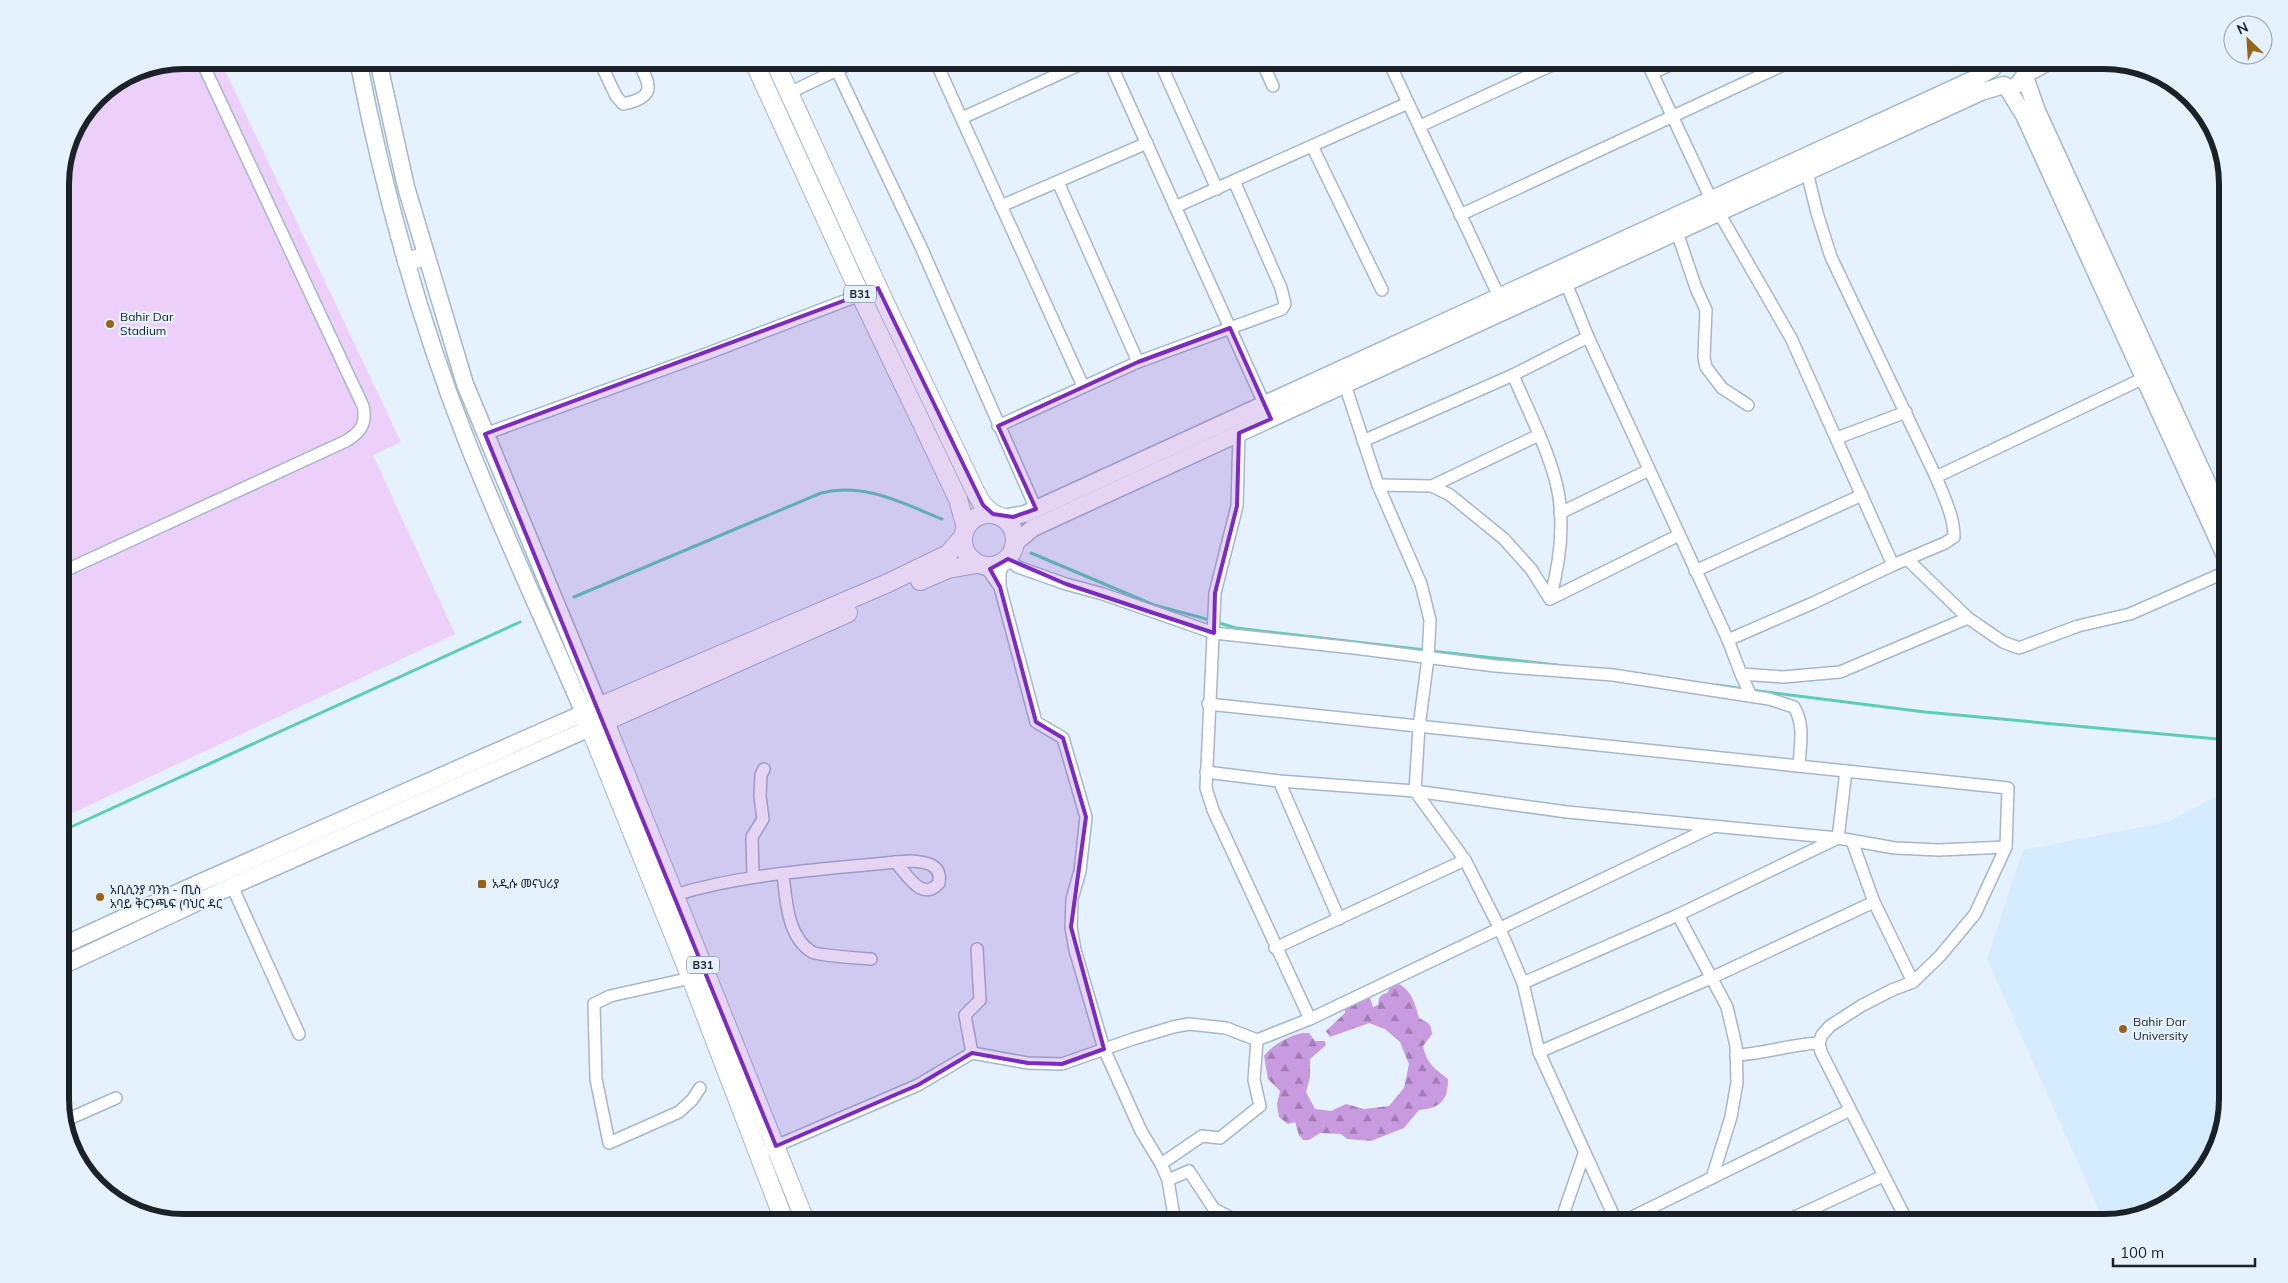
<svg xmlns="http://www.w3.org/2000/svg" width="2288" height="1283" font-family="Mulish,'Noto Sans Ethiopic',sans-serif">
  <defs>
    <pattern id="forest-firs" width="22" height="20" patternUnits="userSpaceOnUse" patternTransform="scale(1.25)"><rect width="22" height="20" fill="#c89adf"/><path d="M5 1l3.5 6h-7zM16 11l3.5 6h-7z" fill="#a27db5"/></pattern>
  </defs>
  <rect width="100%" height="100%" fill="#e5f1fd"/>
  <path fill="#d5ebfe" d="M 2215,797 L 2228,797 L 2228,1100 L 2212,1161 L 2167,1206 L 2105,1223 L 1987,959 L 2023,850 L 2168,822 Z"/>
  <path fill="url(#forest-firs)" d="M 1399,984 C 1412,991 1415,1004 1419,1018 C 1428,1023 1431,1023 1432,1034 L 1423,1046 C 1427,1064 1434,1068 1448,1079 C 1448,1101 1440,1108 1419,1110 L 1404,1128 L 1371,1141 L 1347,1139 L 1341,1134 L 1320,1133 L 1309,1140 L 1303,1140 L 1299,1135 L 1295,1122 L 1288,1124 L 1279,1117 L 1277,1104 L 1280,1091 L 1268,1079 L 1264,1056 C 1273,1044 1294,1032 1309,1033 L 1315,1041 L 1325,1041 L 1326,1045 L 1310,1059 L 1310,1077 L 1306,1092 L 1315,1109 L 1331,1111 L 1346,1104 L 1364,1109 L 1389,1106 L 1404,1088 L 1409,1064 L 1400,1042 L 1385,1029 L 1369,1023 L 1330,1037 L 1326,1031 L 1345,1013 L 1345,1008 L 1361,999 L 1370,998 L 1373,1007 L 1378,1005 L 1379,998 L 1383,994 L 1387,993 L 1391,987 Z"/>
  <path fill="#ecd0fa" d="M 183,60 L 220,60 L 401,442 L 373,455 L 455,634 L 60,819 L 60,176 L 73,129 L 96,96 L 136,69 Z"/>
  <g fill="none" stroke-linecap="round" stroke-linejoin="round">
    <g stroke="#5dcdb3" stroke-width="3">
      <path d="M 1031,553 L 1154,605 L 1210,620"/>
      <path d="M 574,597 L 821,493 C 864,482 902,503 942,519"/>
      <path d="M 1216,622 L 1236,628 L 1425,650"/>
      <path d="M 1431,651 L 1557,665"/>
      <path d="M 1717,685 L 1745,689"/>
      <path d="M 1751,690 L 1925,712 L 2228,740"/>
      <path d="M 60,832 L 520,622"/>
    </g>
    <defs>
      <g id="street">
        <path d="M 599,60 L 616,96 L 623,104 C 658,97 650,84 637,60"/>
        <path d="M 832,60 L 921,247 L 1036,509"/>
        <path d="M 935,60 L 1083,386"/>
        <path d="M 1109,60 L 1267,410"/>
        <path d="M 1159,60 L 1217,189"/>
        <path d="M 1261,60 L 1273,86"/>
        <path d="M 1388,60 L 1502,303"/>
        <path d="M 1646,60 L 1711,199 L 1791,338 L 1893,565"/>
        <path d="M 1652,73 L 1681,60"/>
        <path d="M 789,93 L 858,60"/>
        <path d="M 962,118 L 1090,60"/>
        <path d="M 1420,126 L 1563,60"/>
        <path d="M 1312,146 L 1382,290"/>
        <path d="M 1058,182 L 1138,362"/>
        <path d="M 1001,206 L 1147,143"/>
        <path d="M 1175,207 L 1408,103"/>
        <path d="M 1460,215 L 1794,60"/>
        <path d="M 1677,232 L 1696,288 L 1706,310 L 1704,357 L 1706,367 L 1722,388 L 1748,405"/>
        <path d="M 1566,283 L 1588,337 L 1728,640 L 1741,674 L 1783,677 L 1840,672 L 1968,618"/>
        <path d="M 1513,375 C 1528,411 1553,458 1559,497 C 1564,531 1559,566 1550,599"/>
        <path d="M 1345,385 L 1378,485 L 1421,584 L 1430,620 L 1428,658 L 1419,727 L 1415,791 L 1465,860 L 1500,929 L 1523,983 L 1539,1052 L 1617,1223"/>
        <path d="M 998,426 L 1138,362 L 1282,309 L 1285,304 L 1281,288 L 1234,181"/>
        <path d="M 1239,433 L 1237,506 L 1215,593 L 1206,788 L 1213,810 L 1310,1019"/>
        <path d="M 485,434 L 706,354 L 878,288"/>
        <path d="M 1837,438 L 1906,412"/>
        <path d="M 1363,441 L 1513,375 L 1588,337"/>
        <path d="M 1936,477 L 2144,378"/>
        <path d="M 1378,485 L 1432,486 L 1450,495 L 1504,539 L 1531,569 L 1550,599 L 1679,535"/>
        <path d="M 1432,486 L 1539,435"/>
        <path d="M 1560,513 L 1649,470"/>
        <path d="M 1007,559 L 1018,567 L 1066,584 L 1103,594 L 1214,633 L 1354,648 L 1495,666 L 1613,675 L 1769,699 L 1794,707 C 1805,725 1800,746 1799,766"/>
        <path d="M 1908,560 L 1968,618 L 2003,642 L 2019,648 L 2078,626 L 2130,614 L 2228,571"/>
        <path d="M 985,566 L 1000,587 L 1000,573 L 1004,562"/>
        <path d="M 1695,571 L 1862,495"/>
        <path d="M 60,573 L 346,441 C 361,432 367,423 363,406 L 201,60"/>
        <path d="M 1000,587 L 1036,722 L 1063,738 L 1086,817 L 1080,871 L 1072,899 L 1071,927 L 1075,950 L 1104,1049 L 1141,1131 L 1161,1164 L 1168,1180 L 1175,1223"/>
        <path d="M 1728,640 L 1813,603 L 1893,565 L 1945,543 L 1954,537 C 1954,516 1944,497 1936,477 L 1831,257 L 1817,213 L 1807,172"/>
        <path d="M 1741,674 L 1751,696"/>
        <path d="M 1208,704 L 2008,788 L 2006,847 L 1975,914 L 1940,956 L 1913,982 L 1892,990 L 1861,1006 L 1830,1026 L 1822,1035 L 1819,1043 L 1821,1052 L 1908,1223"/>
        <path d="M 1206,772 L 1279,781 L 1415,791 L 1567,812 L 1838,838 L 1895,848 L 1939,850 L 2006,847"/>
        <path d="M 1279,781 L 1339,919"/>
        <path d="M 1852,841 L 1874,902 L 1913,982"/>
        <path d="M 911,861 C 926,862 942,864 939,883 C 921,903 907,873 895,862 Z"/>
        <path d="M 783,874 C 786,899 787,937 812,952 C 820,956 859,958 871,959"/>
        <path d="M 753,876 L 752,837 L 763,819 L 760,796 L 761,775 L 764,769"/>
        <path d="M 232,886 L 299,1034"/>
        <path d="M 675,895 C 746,873 821,870 895,862"/>
        <path d="M 1678,915 L 1727,1007 L 1736,1046 L 1737,1082 L 1731,1117 L 1712,1178"/>
        <path d="M 1275,948 L 1465,860"/>
        <path d="M 691,978 L 610,996 L 594,1004 L 596,1079 L 609,1143 L 679,1112 L 692,1100 L 700,1088"/>
        <path d="M 1523,983 L 1678,915 L 1838,838 L 1846,771"/>
        <path d="M 1539,1052 L 1711,978 L 1874,902"/>
        <path d="M 972,1053 L 965,1015 L 980,1000 L 977,949"/>
        <path d="M 1736,1055 C 1765,1054 1791,1044 1819,1043"/>
        <path d="M 64,1121 L 116,1098"/>
        <path d="M 769,1149 L 918,1085 L 972,1053 L 1028,1063 L 1062,1064 L 1133,1039 L 1173,1027 L 1189,1024 L 1226,1028 L 1257,1040 L 1310,1019 L 1712,827"/>
        <path d="M 1161,1164 L 1202,1136 L 1220,1138 L 1260,1106 L 1254,1080 L 1257,1040"/>
        <path d="M 1168,1180 L 1189,1171 L 1214,1209 L 1241,1223"/>
        <path d="M 1548,1223 L 1562,1218 L 1584,1154"/>
        <path d="M 1620,1223 L 1850,1110"/>
        <path d="M 1782,1223 L 1883,1176"/>
      </g>
      <g id="secondary">
        <path d="M 378,60 L 406,187 L 465,384 L 599,707"/>
        <path d="M 2026,74 L 2052,60"/>
        <path d="M 2025,77 L 2037,111 L 2228,528"/>
        <path d="M 2018,84 L 2026,74 L 2023,60"/>
        <path d="M 2006,86 L 2024,115 L 2228,562"/>
        <path d="M 1003,518 L 1025,514 L 1974,79 L 1993,68"/>
        <path d="M 1015,543 L 1033,528 L 1981,92 L 2004,85"/>
        <path d="M 60,947 L 188,888 L 584,713 C 545,622 502,531 466,439 C 418,317 383,188 358,60"/>
        <path d="M 60,967 L 232,886 L 590,728"/>
      </g>
      <g id="primary">
        <path d="M 753,60 L 861,296 L 958,499 L 966,528"/>
        <path d="M 774,60 L 886,305 L 975,491 L 983,505 L 993,514"/>
        <path d="M 407,262 L 425,256"/>
        <circle cx="989" cy="540" r="26"/>
        <path d="M 920,581 L 948,569 L 977,564"/>
        <path d="M 599,707 L 806,1223"/>
        <path d="M 595,726 L 848,613"/>
        <path d="M 785,1223 L 691,978 L 584,713 L 888,583 L 948,554 L 963,537"/>
      </g>
    </defs>
    <use href="#street" stroke="#a4b8ca" stroke-width="14"/>
    <use href="#secondary" stroke="#a4b8ca" stroke-width="19"/>
    <use href="#primary" stroke="#a4b8ca" stroke-width="20"/>
    <use href="#street" stroke="#fff" stroke-width="11"/>
    <use href="#secondary" stroke="#fff" stroke-width="16"/>
    <use href="#primary" stroke="#fff" stroke-width="18"/>
  </g>
  <path fill="#7b2cbf" fill-opacity="0.2" stroke="#7b2cbf" stroke-width="4" stroke-linejoin="round" d="M 878,288 L 983,505 L 993,514 L 1013,517 L 1036,509 L 998,426 L 1138,362 L 1230,328 L 1271,419 L 1239,433 L 1237,506 L 1215,593 L 1214,633 L 1066,584 L 1008,559 L 990,569 L 1000,587 L 1036,722 L 1063,738 L 1086,817 L 1071,927 L 1104,1049 L 1062,1064 L 1028,1063 L 972,1053 L 918,1085 L 776,1146 L 485,434 Z"/>
  <g fill="#966417" stroke="#e5f1fd" stroke-width="2">
    <circle cx="110" cy="324" r="5"/>
    <rect x="477" y="879" width="10" height="10" rx="2.5"/>
    <circle cx="100" cy="897" r="5"/>
    <circle cx="2123" cy="1029" r="5"/>
  </g>
  <g text-anchor="middle" stroke-width="4.5" stroke-linejoin="round" paint-order="stroke">
    <g fill="#e5f1fd" stroke="#576068" stroke-width="1">
      <rect x="844" y="285.5" width="32" height="17" rx="4"/>
      <rect x="687" y="956.5" width="32" height="17" rx="4"/>
    </g>
    <g font-size="11" font-weight="bold" fill="#1a2228">
      <text x="860" y="298">B31</text>
      <text x="703" y="969">B31</text>
    </g>
    <g font-size="12" fill="#1a2228" stroke="#e5f1fd" text-anchor="start">
      <text x="120" y="321">Bahir Dar<tspan x="120" dy="14">Stadium</tspan></text>
      <text x="492" y="888">አዲሱ መናህሪያ</text>
      <text x="110" y="894">አቢሲንያ ባንክ - ጢስ<tspan x="110" dy="14">አባይ ቅርንጫፍ (ባህር ዳር</tspan></text>
      <text x="2133" y="1026">Bahir Dar<tspan x="2133" dy="14">University</tspan></text>
    </g>
  </g>
  <path d="M0 0H2288V1283H0ZM184 69H2104A115 115 0 0 1 2219 184V1099A115 115 0 0 1 2104 1214H184A115 115 0 0 1 69 1099V184A115 115 0 0 1 184 69Z" fill="#e5f1fd" fill-rule="evenodd"/>
  <path fill="none" stroke="#1a2228" stroke-width="6" d="M184 69H2104A115 115 0 0 1 2219 184V1099A115 115 0 0 1 2104 1214H184A115 115 0 0 1 69 1099V184A115 115 0 0 1 184 69Z"/>
  <g transform="translate(2248 40) rotate(335)"><circle r="24" fill="#e5f1fd" stroke="#949ea8"/>
  <path d="M0-4L9 19L0 12L-9 19Z" fill="#966417"/>
  <text y="-8" font-size="14" font-weight="bold" text-anchor="middle" fill="#1a2228">N</text>
  </g>
  <path d="M2113 1258v8h142v-8" fill="none" stroke="#1a2228" stroke-width="2.5"/>
  <text x="2120" y="1258" font-size="15" fill="#1a2228" stroke="#e5f1fd" stroke-width="4" paint-order="stroke">100 m</text>
</svg>
